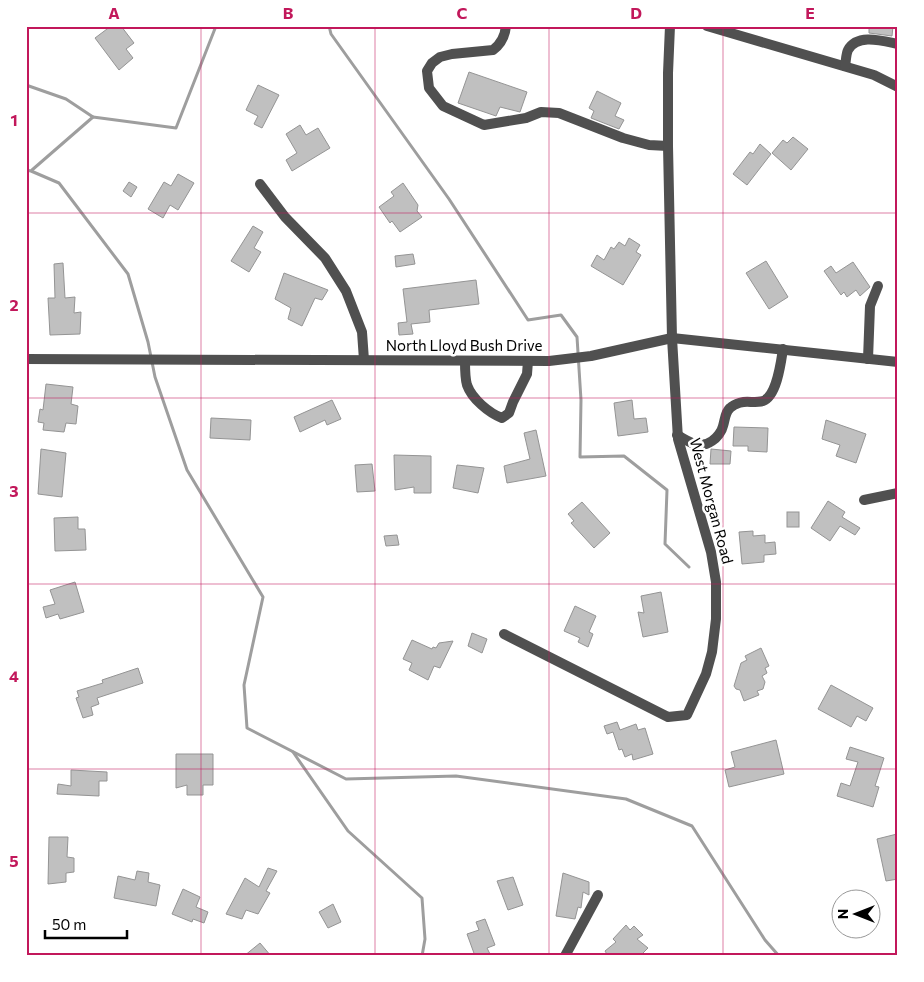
<svg xmlns="http://www.w3.org/2000/svg" width="924" height="982" font-family="Commissioner,sans-serif">
  <rect width="100%" height="100%" fill="#fff"/>
  <g fill="none" stroke-linecap="round" stroke-linejoin="round">
    <g stroke="#9e9e9e" stroke-width="3">
      <path d="M 329,26 L 331,34 L 449,199 L 528,320 L 561,315 L 577,337 L 581,400 L 580,457 L 624,456 L 667,490 L 665,544 L 689,567"/>
      <path d="M 26,85 L 66,99 L 93,117"/>
      <path d="M 26,170 L 31,171 L 59,183 L 128,274 L 148,342 L 155,377 L 187,470 L 263,597 L 244,685 L 247,728 L 346,779 L 456,776 L 626,799 L 692,826 L 765,940 L 779,956"/>
      <path d="M 32,170 L 93,117 L 176,128 L 216,26"/>
      <path d="M 293,752 L 348,831 L 422,898 L 425,939 L 422,956"/>
    </g>
  </g>
  <g fill="#c0c0c0" stroke="#949494">
    <path d="M 111,26 L 121,26 L 134,43 L 126,49 L 133,58 L 119,70 L 95,38 Z"/>
    <path d="M 869,26 L 893,26 L 892,36 L 869,33 Z"/>
    <path d="M 469,72 L 527,92 L 520,112 L 500,107 L 496,116 L 458,103 Z"/>
    <path d="M 258,85 L 279,95 L 262,128 L 254,124 L 258,116 L 246,110 Z"/>
    <path d="M 597,91 L 621,103 L 615,116 L 624,120 L 619,129 L 591,118 L 594,111 L 589,108 Z"/>
    <path d="M 300,125 L 306,135 L 318,128 L 330,148 L 292,171 L 286,160 L 297,153 L 286,134 Z"/>
    <path d="M 793,137 L 808,149 L 791,170 L 772,153 L 783,140 L 787,143 Z"/>
    <path d="M 760,144 L 771,154 L 747,185 L 733,174 L 750,152 L 753,154 Z"/>
    <path d="M 178,174 L 194,183 L 178,210 L 170,205 L 163,218 L 148,209 L 164,182 L 171,186 Z"/>
    <path d="M 129,182 L 137,187 L 131,197 L 123,191 Z"/>
    <path d="M 403,183 L 418,205 L 417,211 L 422,217 L 400,232 L 392,221 L 390,223 L 379,207 L 394,196 L 391,192 Z"/>
    <path d="M 253,226 L 263,232 L 254,248 L 261,252 L 249,272 L 231,261 Z"/>
    <path d="M 629,238 L 640,245 L 636,252 L 641,255 L 623,285 L 591,266 L 597,255 L 604,260 L 611,247 L 614,249 L 619,242 L 625,246 Z"/>
    <path d="M 413,254 L 415,264 L 396,267 L 395,256 Z"/>
    <path d="M 766,261 L 788,297 L 769,309 L 746,273 Z"/>
    <path d="M 853,262 L 870,287 L 860,296 L 856,290 L 847,297 L 844,292 L 841,295 L 824,271 L 831,266 L 836,273 Z"/>
    <path d="M 63,263 L 65,298 L 75,297 L 74,313 L 81,312 L 80,334 L 50,335 L 48,298 L 55,298 L 54,264 Z"/>
    <path d="M 284,273 L 328,290 L 322,300 L 315,298 L 302,326 L 288,319 L 291,308 L 275,299 Z"/>
    <path d="M 476,280 L 479,304 L 429,310 L 430,322 L 411,324 L 413,334 L 399,335 L 398,323 L 407,322 L 403,289 Z"/>
    <path d="M 46,384 L 73,387 L 71,404 L 78,406 L 76,424 L 66,423 L 64,432 L 43,430 L 44,423 L 38,422 L 40,409 L 43,410 Z"/>
    <path d="M 332,400 L 341,419 L 327,425 L 325,420 L 300,432 L 294,417 Z"/>
    <path d="M 632,400 L 634,419 L 646,418 L 648,432 L 618,436 L 614,403 Z"/>
    <path d="M 211,418 L 251,420 L 250,440 L 210,438 Z"/>
    <path d="M 826,420 L 866,434 L 856,463 L 836,456 L 840,445 L 822,439 Z"/>
    <path d="M 734,427 L 768,428 L 767,452 L 748,451 L 748,446 L 733,446 Z"/>
    <path d="M 536,430 L 546,476 L 507,483 L 504,466 L 530,459 L 524,433 Z"/>
    <path d="M 41,449 L 66,453 L 62,497 L 38,494 Z"/>
    <path d="M 711,449 L 731,451 L 730,464 L 710,464 Z"/>
    <path d="M 394,455 L 431,456 L 431,493 L 414,493 L 414,487 L 395,490 Z"/>
    <path d="M 372,464 L 375,491 L 357,492 L 355,465 Z"/>
    <path d="M 457,465 L 484,468 L 478,493 L 453,488 Z"/>
    <path d="M 828,501 L 845,512 L 842,517 L 860,528 L 855,535 L 840,526 L 830,541 L 811,528 Z"/>
    <path d="M 582,502 L 610,533 L 594,548 L 571,523 L 574,521 L 568,514 Z"/>
    <rect x="787" y="512" width="12" height="15"/>
    <path d="M 78,517 L 78,529 L 85,529 L 86,550 L 55,551 L 54,518 Z"/>
    <path d="M 753,531 L 753,536 L 765,535 L 765,543 L 775,542 L 776,554 L 764,555 L 764,562 L 742,564 L 739,532 Z"/>
    <path d="M 397,535 L 399,545 L 386,546 L 384,536 Z"/>
    <path d="M 75,582 L 84,612 L 60,619 L 58,614 L 46,618 L 43,607 L 55,604 L 50,590 Z"/>
    <path d="M 661,592 L 668,632 L 643,637 L 638,612 L 644,613 L 641,596 Z"/>
    <path d="M 575,606 L 596,616 L 589,632 L 593,634 L 588,647 L 578,642 L 580,638 L 564,631 Z"/>
    <path d="M 472,633 L 487,639 L 482,653 L 468,646 Z"/>
    <path d="M 412,640 L 432,649 L 433,647 L 436,648 L 439,643 L 453,641 L 440,668 L 434,666 L 428,680 L 409,670 L 412,663 L 403,659 Z"/>
    <path d="M 761,648 L 769,666 L 765,668 L 767,673 L 762,676 L 765,682 L 763,689 L 757,691 L 759,695 L 744,701 L 740,690 L 736,689 L 734,686 L 741,663 L 747,660 L 745,656 Z"/>
    <path d="M 138,668 L 143,683 L 97,698 L 99,704 L 91,707 L 93,715 L 83,718 L 76,698 L 79,697 L 77,691 L 103,683 L 102,680 Z"/>
    <path d="M 831,685 L 873,708 L 866,721 L 857,716 L 851,727 L 818,709 Z"/>
    <path d="M 617,722 L 620,730 L 636,724 L 638,730 L 645,728 L 653,754 L 633,760 L 632,754 L 625,757 L 622,749 L 619,750 L 613,732 L 607,734 L 604,726 Z"/>
    <path d="M 776,740 L 784,774 L 729,787 L 725,770 L 735,767 L 731,752 Z"/>
    <path d="M 850,747 L 884,758 L 875,786 L 879,787 L 873,807 L 837,796 L 841,783 L 850,786 L 858,762 L 846,759 Z"/>
    <path d="M 176,754 L 213,754 L 213,785 L 203,785 L 203,795 L 187,795 L 187,785 L 176,788 Z"/>
    <path d="M 71,770 L 107,772 L 107,781 L 99,781 L 99,796 L 57,794 L 58,784 L 71,786 Z"/>
    <path d="M 897,834 L 898,879 L 886,881 L 877,839 Z"/>
    <path d="M 49,837 L 68,837 L 67,857 L 74,858 L 74,872 L 66,873 L 66,882 L 48,884 Z"/>
    <path d="M 268,868 L 277,871 L 266,891 L 270,893 L 258,914 L 246,910 L 242,919 L 226,914 L 245,878 L 259,887 Z"/>
    <path d="M 137,871 L 149,873 L 148,882 L 160,885 L 156,906 L 114,898 L 118,876 L 135,880 Z"/>
    <path d="M 563,873 L 589,882 L 589,895 L 583,892 L 581,908 L 578,907 L 575,919 L 556,916 Z"/>
    <path d="M 513,877 L 523,905 L 508,910 L 497,881 Z"/>
    <path d="M 183,889 L 200,897 L 196,907 L 208,912 L 204,923 L 193,919 L 192,922 L 172,914 Z"/>
    <path d="M 333,904 L 341,922 L 328,928 L 319,912 Z"/>
    <path d="M 485,919 L 495,945 L 487,948 L 491,956 L 475,956 L 467,934 L 479,930 L 476,922 Z"/>
    <path d="M 626,925 L 630,930 L 634,926 L 643,935 L 637,939 L 648,948 L 640,956 L 608,956 L 605,951 L 616,942 L 613,939 Z"/>
    <path d="M 260,943 L 271,956 L 244,956 Z"/>
  </g>
  <g fill="none" stroke-linecap="round" stroke-linejoin="round">
    <g stroke="#505050" stroke-width="10">
      <path d="M 506,26 C 505,36 501,44 493,50 L 452,54 L 440,57 L 432,63 L 427,71 L 429,88 L 443,106 L 484,125 L 526,118 L 541,112 L 559,113 L 623,138 L 649,145 L 668,146"/>
      <path d="M 707,26 L 874,75 L 898,87"/>
      <path d="M 845,66 C 846,61 846,54 848,50 C 857,33 883,41 898,44"/>
      <path d="M 260,184 L 285,217 L 325,258 L 346,291 L 362,332 L 364,360"/>
      <path d="M 26,359 L 549,361 L 591,356 L 672,338 L 898,362"/>
      <path d="M 868,359 L 870,306 L 878,286"/>
      <path d="M 465,361 C 465,369 465,378 467,385 C 472,399 489,413 502,418 L 509,413 L 513,402 L 527,374 L 528,361"/>
      <path d="M 677,435 C 690,442 699,450 712,441 C 717,438 722,431 723,426 C 725,420 725,412 730,408 C 735,403 744,401 751,402 C 754,402 760,402 763,401 C 777,396 781,362 783,349"/>
      <path d="M 864,500 L 898,493"/>
      <path d="M 504,634 L 668,717 L 687,715 L 706,674 L 712,652 L 716,619 L 716,582 L 711,552 L 678,439 L 672,338 L 668,146 L 668,73 L 670,26"/>
      <path d="M 565,956 L 598,895"/>
    </g>
  </g>
  <path fill="none" stroke="#c2185b" stroke-width="1" stroke-opacity="0.55" d="M 201,26 L 201,956M 375,26 L 375,956M 549,26 L 549,956M 723,26 L 723,956M 26,213 L 898,213M 26,398 L 898,398M 26,584 L 898,584M 26,769 L 898,769"/>
  <g text-anchor="middle" stroke-width="5" stroke-linejoin="round" paint-order="stroke">
    <g font-size="15" fill="#000" stroke="#fff">
      <text x="464" y="351">North Lloyd Bush Drive</text>
      <text transform="translate(711 501) rotate(75)" y="5">West Morgan Road</text>
    </g>
  </g>
  <rect width="924" height="982" fill="none" stroke="#ffffff" stroke-width="55"/>
  <g transform="translate(856 914) rotate(270)"><circle r="24" fill="#ffffff" stroke="#999999"/>
  <path d="M0-4L9 19L0 12L-9 19Z" fill="#000000"/>
  <text y="-8" font-size="14" font-weight="bold" text-anchor="middle" fill="#000000">N</text>
  </g>
  <path d="M45 930v8h82v-8" fill="none" stroke="#000000" stroke-width="2.5"/>
  <text x="52" y="930" font-size="15" fill="#000000" stroke="#ffffff" stroke-width="4" paint-order="stroke">50 m</text>
  <rect x="28" y="28" width="868" height="926" fill="none" stroke="#c2185b" stroke-width="2"/>
  <g font-size="16" text-anchor="middle" font-weight="bold" fill="#c2185b">
    <text x="114" y="19">A</text>
    <text x="288" y="19">B</text>
    <text x="462" y="19">C</text>
    <text x="636" y="19">D</text>
    <text x="810" y="19">E</text>
    <text x="14" y="126">1</text>
    <text x="14" y="311">2</text>
    <text x="14" y="497">3</text>
    <text x="14" y="682">4</text>
    <text x="14" y="867">5</text>
  </g>
</svg>
